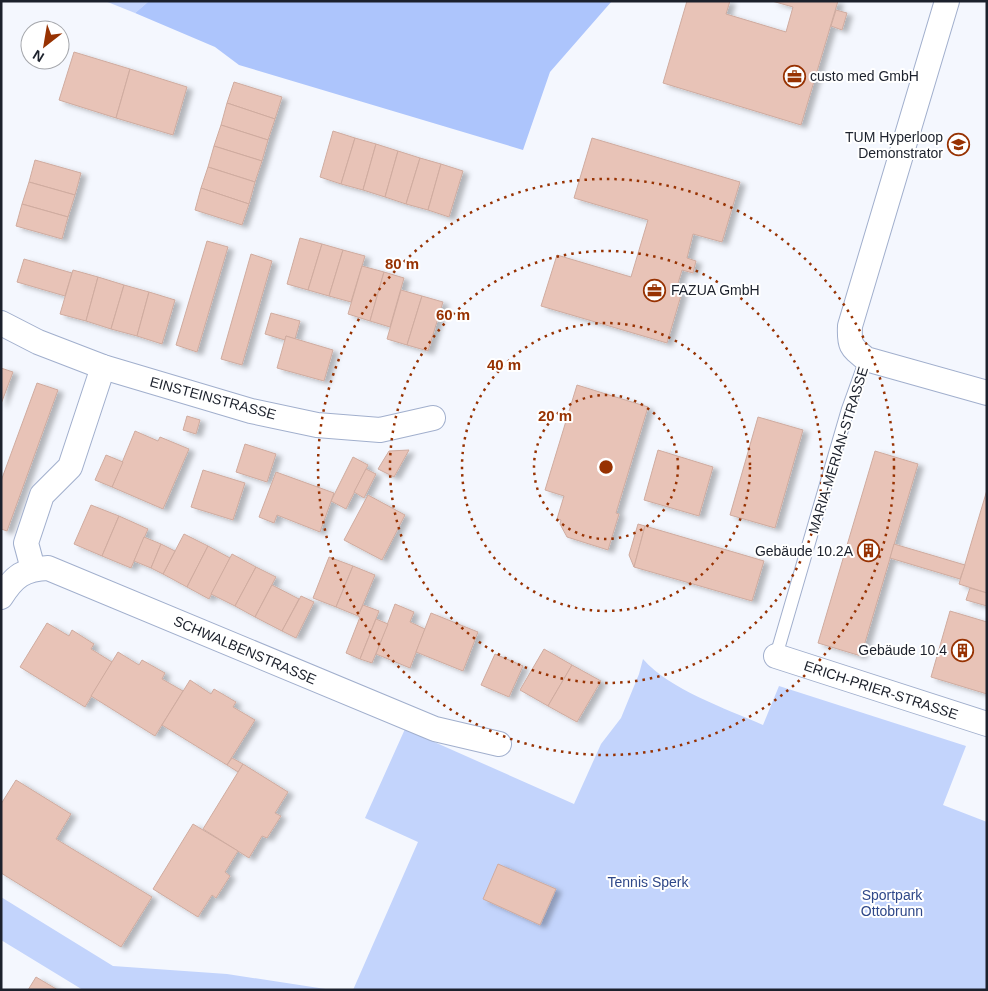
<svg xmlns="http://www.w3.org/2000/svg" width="988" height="991" font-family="Helvetica,sans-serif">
  <defs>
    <filter id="shadow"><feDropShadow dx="5.5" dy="3" stdDeviation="2.5" flood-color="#0004"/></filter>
  </defs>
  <rect width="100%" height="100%" fill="#f4f7fe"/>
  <g fill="#c3d4fc">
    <path d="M 105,1 L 149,1 L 135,13 Z"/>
    <path d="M 643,659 C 670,690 725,708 763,725 L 779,686 L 966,746 L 943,805 L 987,822 L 987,990 L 353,990 L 418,842 L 365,818 L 405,729 L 574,804 L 601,744 L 621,718 L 639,674 Z"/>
    <path d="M 1,897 L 113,966 L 227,974 L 332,990 L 83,990 L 1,940 Z"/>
  </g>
  <path fill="#adc5fc" d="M 149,1 L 612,1 L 550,72 L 523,150 L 239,65 L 215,47 L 135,13 Z"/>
  <g fill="#e8c3b7" stroke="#cfab9f" filter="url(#shadow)">
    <path d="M 687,1 L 730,1 L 726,14 L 786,32 L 793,7 L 772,1 L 838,1 L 801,125 L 663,83 Z"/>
    <path d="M 836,10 L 847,13 L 842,30 L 831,26 Z"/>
    <path d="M 74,52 L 130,69 L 116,118 L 59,100 Z"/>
    <path d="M 130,69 L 187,87 L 173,135 L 116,118 Z"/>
    <path d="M 234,82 L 282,97 L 275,119 L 227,103 Z"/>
    <path d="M 227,103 L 275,119 L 268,140 L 221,125 Z"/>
    <path d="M 221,125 L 268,140 L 262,161 L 214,146 Z"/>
    <path d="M 333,131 L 355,138 L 341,184 L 320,177 Z"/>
    <path d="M 355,138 L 376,144 L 363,190 L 341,184 Z"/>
    <path d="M 592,138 L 740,182 L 722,242 L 693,234 L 687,258 L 696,261 L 693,273 L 682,270 L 676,290 L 682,292 L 667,343 L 541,306 L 557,255 L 631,277 L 648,220 L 574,198 Z"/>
    <path d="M 376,144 L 398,151 L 385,197 L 363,190 Z"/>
    <path d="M 214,146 L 262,161 L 255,182 L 208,167 Z"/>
    <path d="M 398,151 L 420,158 L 406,204 L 385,197 Z"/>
    <path d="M 420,158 L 441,164 L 428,210 L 406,204 Z"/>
    <path d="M 35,160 L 81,173 L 75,195 L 29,182 Z"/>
    <path d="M 441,164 L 463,171 L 449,217 L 428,210 Z"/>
    <path d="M 208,167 L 255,182 L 249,204 L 201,188 Z"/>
    <path d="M 29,182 L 75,195 L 68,217 L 22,204 Z"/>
    <path d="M 201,188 L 249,204 L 242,225 L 195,210 Z"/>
    <path d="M 22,204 L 68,217 L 62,239 L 16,226 Z"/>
    <path d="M 300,238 L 322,244 L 308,290 L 287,284 Z"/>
    <path d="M 207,241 L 228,247 L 197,352 L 176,345 Z"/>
    <path d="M 322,244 L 343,250 L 329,296 L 308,290 Z"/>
    <path d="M 343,250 L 365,256 L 351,302 L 329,296 Z"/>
    <path d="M 251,254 L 272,261 L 242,365 L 221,359 Z"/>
    <path d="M 24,259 L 72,273 L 65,296 L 17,282 Z"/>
    <path d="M 362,266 L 384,272 L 370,321 L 348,314 Z"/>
    <path d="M 73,270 L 98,277 L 86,321 L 60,314 Z"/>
    <path d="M 384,272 L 404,278 L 390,327 L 370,321 Z"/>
    <path d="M 98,277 L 124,285 L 111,329 L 86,321 Z"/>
    <path d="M 124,285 L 149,292 L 137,336 L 111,329 Z"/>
    <path d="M 401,290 L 422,296 L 407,345 L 387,339 Z"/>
    <path d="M 149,292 L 175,300 L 162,344 L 137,336 Z"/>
    <path d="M 422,296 L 443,302 L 428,351 L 407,345 Z"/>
    <path d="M 271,313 L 300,321 L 295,339 L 286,336 L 285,340 L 265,334 Z"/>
    <path d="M 286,336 L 333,350 L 324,381 L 277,368 Z"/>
    <path d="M 1,368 L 13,372 L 1,404 Z"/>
    <path d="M 37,383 L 58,390 L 7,531 L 1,529 L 1,481 Z"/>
    <path d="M 577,385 L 648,407 L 616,513 L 619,514 L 608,550 L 567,537 L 560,524 L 561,520 L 557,519 L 564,496 L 545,490 Z"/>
    <path d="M 187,416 L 200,420 L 196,434 L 183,430 Z"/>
    <path d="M 758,417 L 803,430 L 775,528 L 730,515 Z"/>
    <path d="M 135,431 L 158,441 L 160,437 L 189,449 L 163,509 L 112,487 Z"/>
    <path d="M 245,444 L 276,454 L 267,482 L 236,472 Z"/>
    <path d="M 409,450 L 394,477 L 378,469 L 389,451 Z"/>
    <path d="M 658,450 L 713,467 L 699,516 L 644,500 Z"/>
    <path d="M 875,451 L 918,464 L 861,656 L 818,643 Z"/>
    <path d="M 106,455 L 123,462 L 112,487 L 95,480 Z"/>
    <path d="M 353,457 L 368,465 L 346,509 L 331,501 Z"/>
    <path d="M 366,469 L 376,474 L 364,498 L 354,492 Z"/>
    <path d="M 203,470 L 245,483 L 233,520 L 191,507 Z"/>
    <path d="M 276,472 L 334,493 L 320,532 L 277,515 L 274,523 L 259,517 Z"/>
    <path d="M 987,490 L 987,593 L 959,584 Z"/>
    <path d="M 368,495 L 405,515 L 382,560 L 344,540 Z"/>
    <path d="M 91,505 L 119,516 L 102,556 L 74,544 Z"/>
    <path d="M 119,516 L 148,529 L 131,568 L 102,556 Z"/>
    <path d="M 638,524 L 645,526 L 634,567 L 629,555 Z"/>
    <path d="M 645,526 L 764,561 L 752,601 L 634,567 Z"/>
    <path d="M 184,534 L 208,546 L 187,587 L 163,574 Z"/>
    <path d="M 144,537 L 161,544 L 151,568 L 134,561 Z"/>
    <path d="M 161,544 L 175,551 L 163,574 L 151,568 Z"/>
    <path d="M 894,544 L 965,565 L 960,579 L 890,558 Z"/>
    <path d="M 208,546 L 230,558 L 209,599 L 187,587 Z"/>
    <path d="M 232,554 L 256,567 L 235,606 L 211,594 Z"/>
    <path d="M 329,557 L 353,566 L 336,607 L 313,598 Z"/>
    <path d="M 353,566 L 375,575 L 358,616 L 336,607 Z"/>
    <path d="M 256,567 L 276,577 L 255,617 L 235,606 Z"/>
    <path d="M 272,585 L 299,599 L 282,631 L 255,617 Z"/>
    <path d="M 970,588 L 987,593 L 987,606 L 966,600 Z"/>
    <path d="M 301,596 L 314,602 L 296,638 L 282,631 Z"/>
    <path d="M 395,604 L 414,612 L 410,622 L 425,629 L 410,668 L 376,654 Z"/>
    <path d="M 363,605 L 379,611 L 360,659 L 346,653 L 360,617 L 358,616 Z"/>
    <path d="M 950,611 L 987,622 L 987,694 L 931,677 Z"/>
    <path d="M 431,613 L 478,632 L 463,671 L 416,652 Z"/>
    <path d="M 376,619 L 388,624 L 372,663 L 360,659 Z"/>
    <path d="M 47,623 L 69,636 L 72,630 L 94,644 L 91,649 L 112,662 L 85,707 L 20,667 Z"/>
    <path d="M 544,649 L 572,665 L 548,706 L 520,690 Z"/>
    <path d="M 118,652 L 139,665 L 142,660 L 165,673 L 162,679 L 183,691 L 155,736 L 91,696 Z"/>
    <path d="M 495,654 L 523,666 L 509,697 L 481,685 Z"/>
    <path d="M 572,665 L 601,681 L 577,722 L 548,706 Z"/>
    <path d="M 190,680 L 211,694 L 214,689 L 236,702 L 233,707 L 255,720 L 227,765 L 162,725 Z"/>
    <path d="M 232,758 L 243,764 L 238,772 L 227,765 Z"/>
    <path d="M 243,764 L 288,792 L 275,813 L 281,816 L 267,838 L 262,836 L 249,858 L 203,829 Z"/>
    <path d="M 16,780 L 71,814 L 56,839 L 152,897 L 121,947 L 1,873 L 1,804 Z"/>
    <path d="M 193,824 L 238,851 L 225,872 L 230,876 L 216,898 L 212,895 L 198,917 L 153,889 Z"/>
    <path d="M 498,864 L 556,889 L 540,925 L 483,899 Z"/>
    <path d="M 36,977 L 58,990 L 28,990 Z"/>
  </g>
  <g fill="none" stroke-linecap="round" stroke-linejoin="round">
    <defs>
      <path id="service" d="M 776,656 L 848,409 L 866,359"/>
      <g id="minor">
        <path d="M 947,1 L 850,326 C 849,346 851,347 866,359 L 987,393"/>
        <path d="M 1,323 L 38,342 L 103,367 L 251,411 L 317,425 L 380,430 L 433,418"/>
        <path d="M 33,569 L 26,543 L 42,495 L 70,467 L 103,367"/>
        <path d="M 1,597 C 14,576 24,569 48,568 L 435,729 L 499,744"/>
        <path d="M 776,656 L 987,724"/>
      </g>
    </defs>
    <use href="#service" stroke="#a1afcd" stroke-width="14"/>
    <use href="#minor" stroke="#a1afcd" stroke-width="26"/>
    <use href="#service" stroke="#fff" stroke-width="12"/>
    <use href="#minor" stroke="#fff" stroke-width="24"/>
  </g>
  <g fill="none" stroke="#973202" stroke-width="2.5" stroke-dasharray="2.5 5">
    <circle cx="606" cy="467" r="72"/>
    <circle cx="606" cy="467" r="144"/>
    <circle cx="606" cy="467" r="216"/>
    <circle cx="606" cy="467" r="288"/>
  </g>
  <defs>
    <symbol id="office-ring" viewBox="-11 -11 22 22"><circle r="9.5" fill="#fff" stroke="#973202" stroke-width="1.5"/><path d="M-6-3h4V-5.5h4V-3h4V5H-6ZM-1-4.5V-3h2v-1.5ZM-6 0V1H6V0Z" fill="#973202"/></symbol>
    <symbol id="university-ring" viewBox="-11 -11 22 22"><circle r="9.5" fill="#fff" stroke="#973202" stroke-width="1.5"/><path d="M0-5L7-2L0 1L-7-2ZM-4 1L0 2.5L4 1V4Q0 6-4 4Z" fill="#973202"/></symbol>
    <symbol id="building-ring" viewBox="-11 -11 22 22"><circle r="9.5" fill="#fff" stroke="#973202" stroke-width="1.5"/><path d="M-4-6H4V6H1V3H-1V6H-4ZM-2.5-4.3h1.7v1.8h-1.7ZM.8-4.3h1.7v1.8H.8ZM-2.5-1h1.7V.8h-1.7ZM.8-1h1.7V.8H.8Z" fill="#973202"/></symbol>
  </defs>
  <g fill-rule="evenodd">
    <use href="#office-ring" x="782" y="64" width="25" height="25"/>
    <use href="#university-ring" x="946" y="132" width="25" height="25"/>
    <use href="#office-ring" x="642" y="278" width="25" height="25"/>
    <use href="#building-ring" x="856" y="538" width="25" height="25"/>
    <use href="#building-ring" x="950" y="638" width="25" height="25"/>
  </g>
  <g text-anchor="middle" stroke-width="4" stroke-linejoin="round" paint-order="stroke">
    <g font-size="14" fill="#1c212c" stroke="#fff" text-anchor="end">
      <text x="810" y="81" text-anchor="start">custo med GmbH</text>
      <text x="943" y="142">TUM Hyperloop<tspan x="943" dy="16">Demonstrator</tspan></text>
      <text x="671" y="295" text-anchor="start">FAZUA GmbH</text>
      <text x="853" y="556">Gebäude 10.2A</text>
      <text x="947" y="655">Gebäude 10.4</text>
    </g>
    <g font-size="14" fill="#1c212c" stroke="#fff">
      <text transform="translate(213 398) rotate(15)" y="5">EINSTEINSTRASSE</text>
      <text transform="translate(838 450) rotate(-73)" y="5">MARIA-MERIAN-STRASSE</text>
      <text transform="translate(245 650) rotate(23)" y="5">SCHWALBENSTRASSE</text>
      <text transform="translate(881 690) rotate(18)" y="5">ERICH-PRIER-STRASSE</text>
    </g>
    <g font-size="14" fill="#2f4889" stroke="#fff">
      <text x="648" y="887">Tennis Sperk</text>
      <text x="892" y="900">Sportpark<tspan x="892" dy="16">Ottobrunn</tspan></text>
    </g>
  </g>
  <circle cx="606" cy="467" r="8" fill="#973202" stroke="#fff" stroke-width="2.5"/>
  <g font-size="15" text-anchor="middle" font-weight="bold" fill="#973202" stroke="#fff" stroke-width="4" stroke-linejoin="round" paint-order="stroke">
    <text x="402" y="269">80 m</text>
    <text x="453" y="320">60 m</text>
    <text x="504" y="370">40 m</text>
    <text x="555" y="421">20 m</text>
  </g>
  <rect width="988" height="991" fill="none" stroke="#1c212c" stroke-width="5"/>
  <g transform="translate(45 45) rotate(211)"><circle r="24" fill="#ffffff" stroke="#a4a6ab"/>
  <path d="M0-4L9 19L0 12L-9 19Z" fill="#973202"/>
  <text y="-8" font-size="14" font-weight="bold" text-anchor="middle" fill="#1c212c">N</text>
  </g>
</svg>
